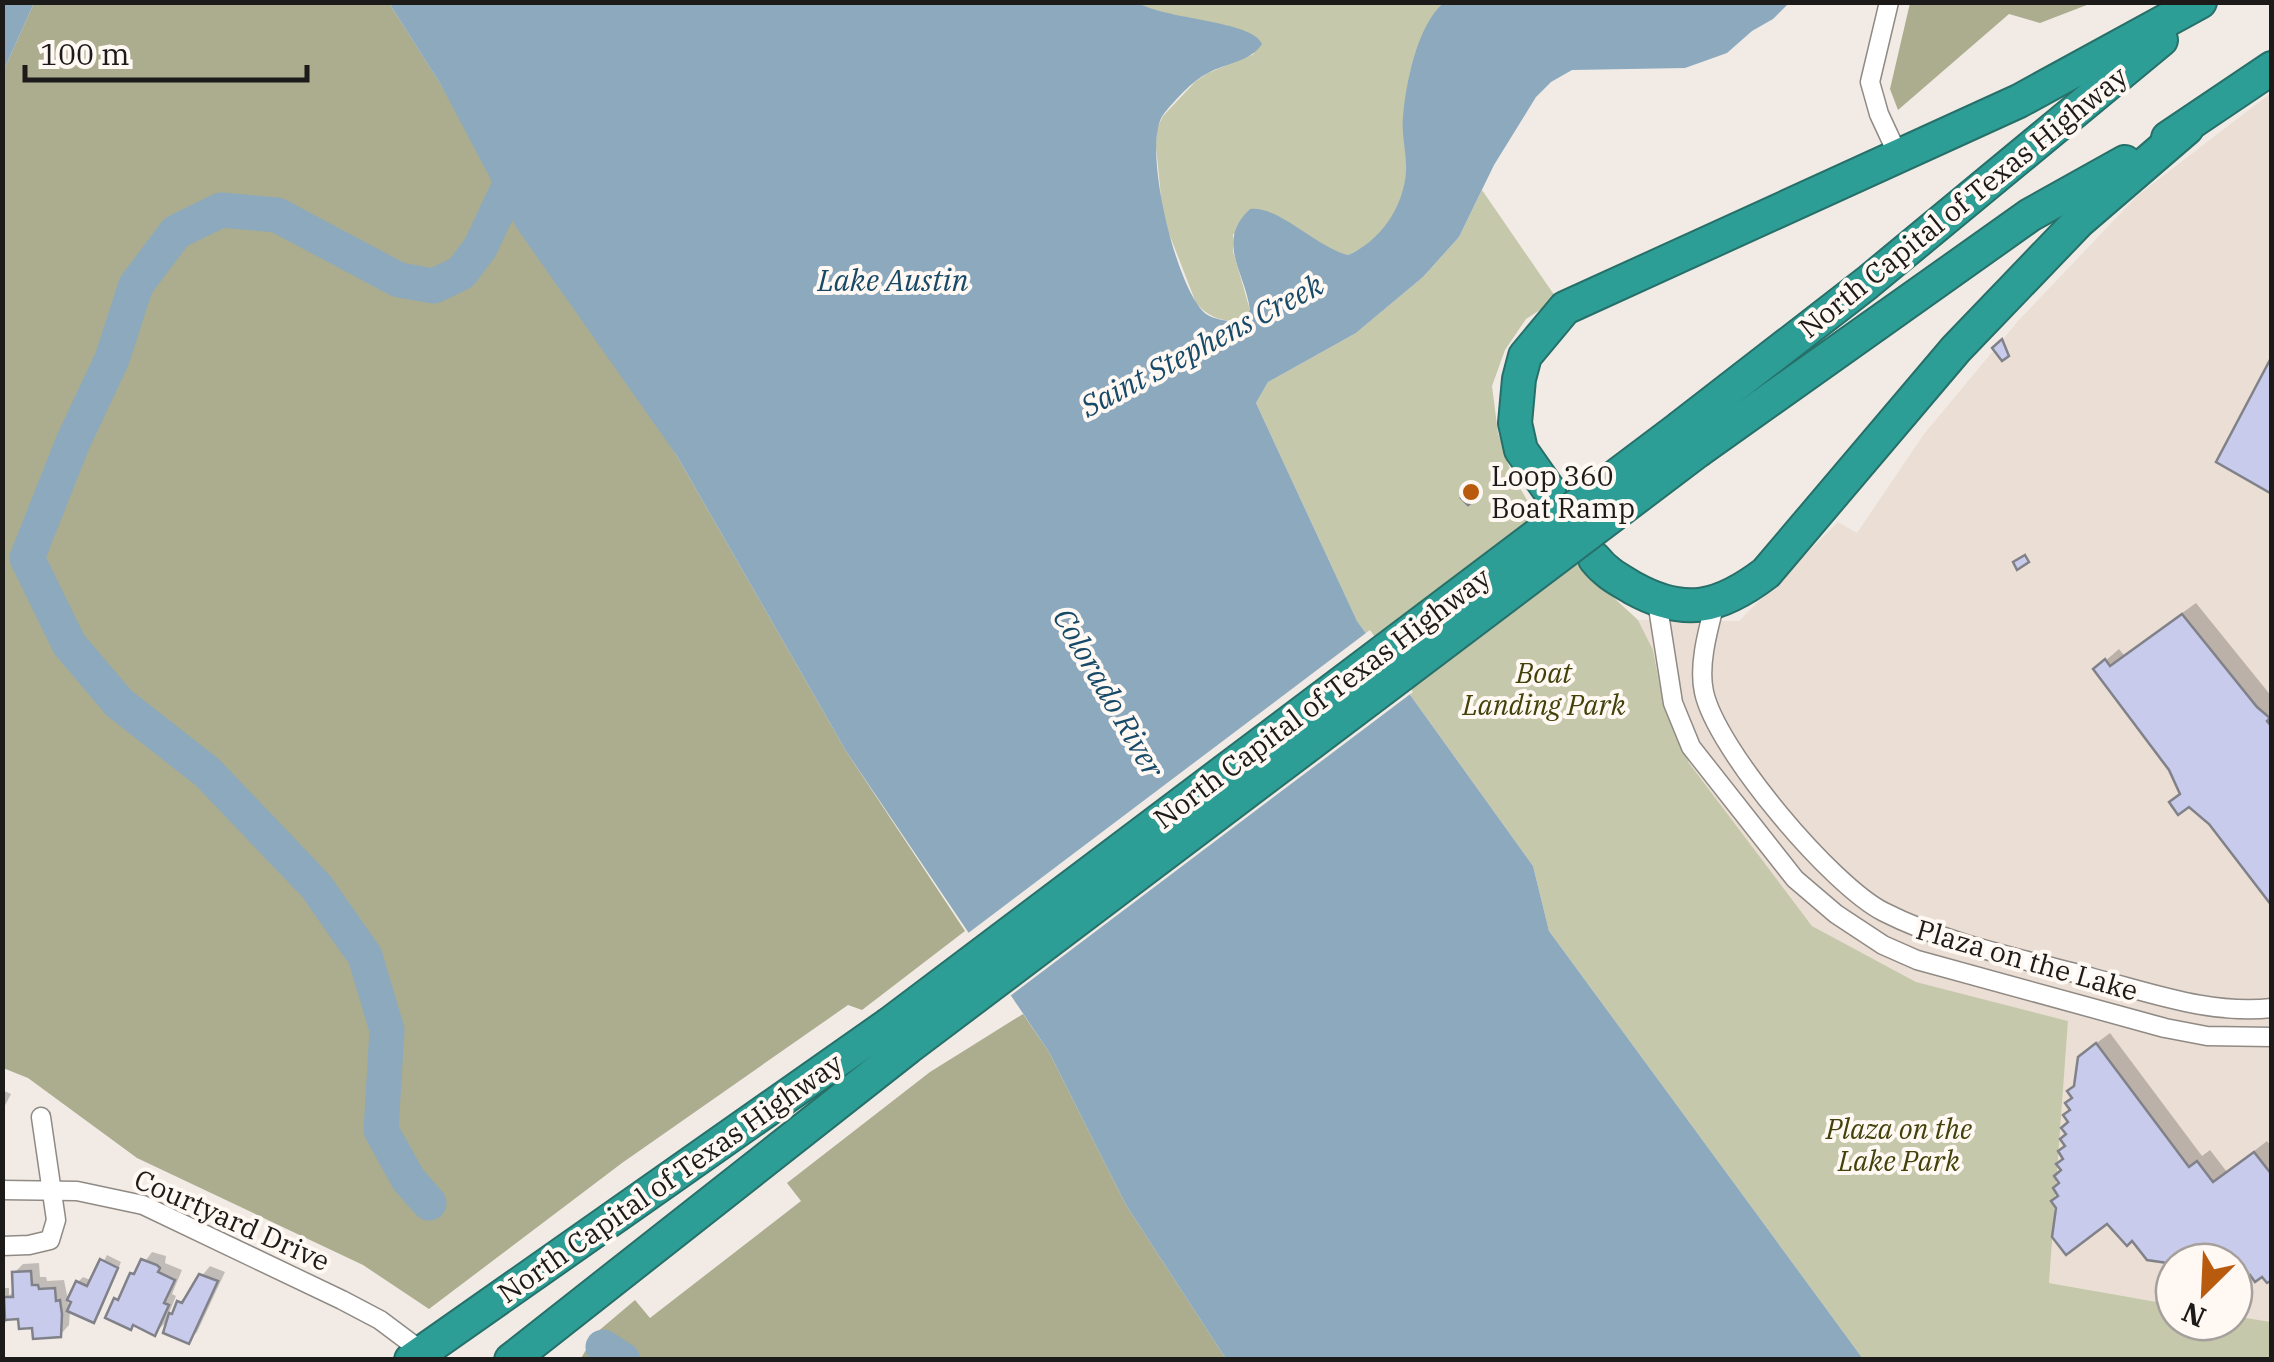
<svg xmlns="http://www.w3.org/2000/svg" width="2274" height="1362" font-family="'IBM Plex Serif',serif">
  <rect width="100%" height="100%" fill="#f2ebe5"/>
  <path fill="#ebded4" d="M 2271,93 L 2271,1322 L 2234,1316 L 2234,1262 L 2174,1262 L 2174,1305 L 2049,1283 L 2068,1021 L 1916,982 L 1812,926 L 1689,763 L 1664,708 L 1653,650 L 1638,620 L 1739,621 L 1838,522 L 1857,533 L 1924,434 L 2018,321 L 2138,195 Z"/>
  <g fill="#c5c8aa">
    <path d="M 1137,3 L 1443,3 C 1435,10 1432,19 1427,29 C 1419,45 1412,60 1409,79 C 1399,145 1430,219 1348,255 L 1233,234 L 1233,251 L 1250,310 L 1243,320 C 1224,323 1209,318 1196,303 L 1163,218 L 1156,146 L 1157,128 L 1163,116 L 1195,82 L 1208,73 L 1254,54 L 1228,26 L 1168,16 Z"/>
    <path d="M 1482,190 L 1557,299 L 1526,319 L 1505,350 L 1492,386 L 1498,433 L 1511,473 L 1527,500 L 1613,597 L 1638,620 L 1653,650 L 1664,708 L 1689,763 L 1812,926 L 1916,982 L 2068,1021 L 2049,1283 L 2174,1305 L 2174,1322 L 2234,1322 L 2234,1316 L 2271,1322 L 2271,1359 L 1863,1359 L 1549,931 L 1533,866 L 1357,621 L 1256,403 L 1268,382 L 1356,333 L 1423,277 L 1459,237 Z"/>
  </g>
  <g fill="#abad8e">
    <path d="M 34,3 L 389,3 L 677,456 L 846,751 L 965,931 L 862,1010 L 848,1005 L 622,1163 L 429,1309 L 363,1265 L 137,1158 L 28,1078 L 3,1068 L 3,72 Z"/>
    <path d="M 1910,3 L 1910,2 L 2092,3 L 2040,23 L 2009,14 L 1898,110 L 1890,89 Z"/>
    <path d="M 1023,1014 L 1049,1052 L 1126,1205 L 1226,1359 L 580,1360 L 596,1333 L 635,1300 L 650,1318 L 801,1201 L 787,1183 L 930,1072 Z"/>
  </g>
  <g fill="#8ca9be">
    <path d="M 3,2 L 34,3 L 3,72 L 2,3 Z"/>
    <path d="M 1137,2 C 1164,20 1252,20 1262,44 C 1250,62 1226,63 1208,73 C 1192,81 1174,101 1163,115 C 1141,146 1177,292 1206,314 C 1217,321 1231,322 1243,320 L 1250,310 C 1245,271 1215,242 1250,209 C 1278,205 1317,248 1348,255 C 1381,241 1404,206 1406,171 C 1407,153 1401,135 1403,117 C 1406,82 1417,27 1443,3 L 1789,3 L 1773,19 L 1752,31 L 1727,53 L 1685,68 L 1572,70 L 1551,82 L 1536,97 L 1494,165 L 1459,237 L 1423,277 L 1356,333 L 1268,382 L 1256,403 L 1357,621 L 1533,866 L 1549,931 L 1863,1359 L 1226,1359 L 1126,1205 L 1049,1052 L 846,751 L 677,456 L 516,227 L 441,85 L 389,3 Z"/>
  </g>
  <path fill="#f2ebe5" d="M 1370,630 L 1413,692 L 1006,999 L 963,937 Z"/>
  <g fill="#0003">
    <path d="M 2196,603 L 2272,697 L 2272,901 L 2211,822 L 2182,793 L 2171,769 L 2096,669 L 2119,649 L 2124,655 Z"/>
    <path d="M 2110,1033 L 2202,1156 L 2210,1150 L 2227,1172 L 2267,1141 L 2272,1147 L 2272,1277 L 2239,1270 L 2234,1273 L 2234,1262 L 2133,1238 L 2061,1195 L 2076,1085 L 2094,1045 Z"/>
    <path d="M 2,1090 L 11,1094 L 2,1111 Z"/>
    <path d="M 152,1252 L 166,1256 L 165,1263 L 182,1270 L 172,1294 L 176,1296 L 167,1318 L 210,1266 L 225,1272 L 197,1332 L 188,1341 L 170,1318 L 155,1333 L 116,1300 Z"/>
    <path d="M 107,1255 L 121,1262 L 99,1315 L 93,1320 L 78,1282 L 83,1277 L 93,1281 Z"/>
    <path d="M 39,1263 L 40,1277 L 46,1277 L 47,1281 L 64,1280 L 70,1310 L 69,1325 L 60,1335 L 21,1316 L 10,1318 L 2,1326 L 2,1288 L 9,1288 L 9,1296 L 15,1289 L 14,1273 L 23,1264 Z"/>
  </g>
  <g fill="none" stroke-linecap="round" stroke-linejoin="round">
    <g stroke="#8ca9be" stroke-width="35">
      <path d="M 429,1203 L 408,1179 L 381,1130 L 387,1030 L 365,956 L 316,886 L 207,772 L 119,703 L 69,644 L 27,558 L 73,442 L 112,359 L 136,285 L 176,232 L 221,210 L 277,215 L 399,280 L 434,286 L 461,273 L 480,248 L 522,159"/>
      <path d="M 603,1347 L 623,1360"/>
    </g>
  </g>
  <g fill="#c8cbeb" stroke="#818289" stroke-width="2.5">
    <path d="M 2002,339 L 2009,356 L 2002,361 L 1992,348 Z"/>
    <path d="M 2272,356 L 2272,494 L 2216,462 Z"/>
    <path d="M 1473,487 L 1478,497 L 1468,505 L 1461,498 Z"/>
    <path d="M 2025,555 L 2029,562 L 2017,570 L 2013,562 Z"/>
    <path d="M 2182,614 L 2257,707 L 2270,718 L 2267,721 L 2272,727 L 2272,906 L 2209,824 L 2189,807 L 2178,815 L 2169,802 L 2180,794 L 2169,770 L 2093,669 L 2105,659 L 2110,666 Z"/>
    <path d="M 2096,1043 L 2189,1167 L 2197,1161 L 2213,1182 L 2254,1152 L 2272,1175 L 2272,1280 L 2267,1283 L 2262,1277 L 2255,1282 L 2250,1275 L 2243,1280 L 2238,1273 L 2234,1276 L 2234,1262 L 2174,1264 L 2147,1260 L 2132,1241 L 2127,1246 L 2107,1224 L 2066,1255 L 2052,1237 L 2056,1208 L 2051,1201 L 2058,1196 L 2053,1188 L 2059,1183 L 2054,1176 L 2061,1170 L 2056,1164 L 2063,1159 L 2058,1151 L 2065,1146 L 2060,1139 L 2066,1134 L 2061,1128 L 2068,1122 L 2063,1115 L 2070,1110 L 2065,1103 L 2072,1098 L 2067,1091 L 2074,1086 L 2078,1057 Z"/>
    <path d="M 100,1259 L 118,1268 L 94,1323 L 67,1311 L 71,1302 L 67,1300 L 76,1281 L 87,1286 Z"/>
    <path d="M 141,1259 L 157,1265 L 160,1268 L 158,1272 L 175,1280 L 164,1303 L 169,1305 L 155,1336 L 133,1325 L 131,1330 L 105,1318 L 114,1298 L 118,1300 L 130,1273 L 134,1274 Z"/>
    <path d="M 31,1271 L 32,1285 L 38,1285 L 39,1289 L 55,1288 L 56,1301 L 60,1300 L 62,1314 L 61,1337 L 33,1339 L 32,1328 L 19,1329 L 18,1319 L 5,1320 L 4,1297 L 13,1297 L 12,1272 Z"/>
    <path d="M 199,1274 L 218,1281 L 189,1344 L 163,1333 L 169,1313 L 172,1314 L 177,1301 L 182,1303 Z"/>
  </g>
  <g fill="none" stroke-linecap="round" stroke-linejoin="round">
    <defs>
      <g id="street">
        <path d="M 1889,2 L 1870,82 L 1879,114 L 1898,155"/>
        <path d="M 1657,601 L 1673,703 L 1691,747 L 1795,879 L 1836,914 L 1883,945 L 1917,960 L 2165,1028 L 2207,1036 L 2272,1037"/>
        <path d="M 1715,603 C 1708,630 1698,665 1704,692 C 1716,749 1832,886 1884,912 C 1949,945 2024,959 2093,978 C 2152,993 2211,1015 2272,1008"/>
        <path d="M 2,1190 L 77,1191 L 143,1205 L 342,1300 L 380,1320 L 428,1356"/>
        <path d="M 2,1246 L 29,1245 L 50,1240 L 56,1220 L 41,1117"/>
      </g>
      <g id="highway">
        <path d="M 2168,138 L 2272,68"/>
        <path d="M 1681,427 L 1867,283 L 2161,40"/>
        <path d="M 1699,450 L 2030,215 L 2125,162"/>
        <path d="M 1549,490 L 1521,450 L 1515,423 L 1519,379 L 1525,356 L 1565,308 L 2019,101 L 2200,2"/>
        <path d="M 1595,559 C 1606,573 1618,579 1633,588 C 1685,617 1720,608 1766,573 L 1956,349 L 2079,221 L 2187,128"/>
        <path d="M 411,1360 L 888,1025"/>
        <path d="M 511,1360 L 906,1049"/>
      </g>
    </defs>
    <use href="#street" stroke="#908a85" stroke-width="21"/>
    <use href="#highway" stroke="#27706a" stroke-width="36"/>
    <use href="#street" stroke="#fff" stroke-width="18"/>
    <use href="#highway" stroke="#2d9e96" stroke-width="32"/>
    <defs>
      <g id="highway-bridge">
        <path d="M 888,1025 L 1681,427"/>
        <path d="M 906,1049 L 1699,450"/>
      </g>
    </defs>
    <use href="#highway-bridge" stroke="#27706a" stroke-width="36" stroke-linecap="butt"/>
    <use href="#highway-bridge" stroke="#2d9e96" stroke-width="32"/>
  </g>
  <circle fill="#b95b0f" stroke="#fff8f3" stroke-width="4" cx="1471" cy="492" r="10"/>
  <g text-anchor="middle" stroke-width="8" stroke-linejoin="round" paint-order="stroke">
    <g font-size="28" fill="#1d1b19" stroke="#fff8f3">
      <text transform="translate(1963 202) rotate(-39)" y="10">North Capital of Texas Highway</text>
      <text transform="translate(1322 698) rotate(-37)" y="10">North Capital of Texas Highway</text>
      <text transform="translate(2027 960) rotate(16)" y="10">Plaza on the Lake</text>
      <text transform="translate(670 1178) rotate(-35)" y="10">North Capital of Texas Highway</text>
      <text transform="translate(232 1220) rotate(24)" y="10">Courtyard Drive</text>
    </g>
    <g font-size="28" fill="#1d1b19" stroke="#fff8f3" text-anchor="start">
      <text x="1491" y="486">Loop 360<tspan x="1491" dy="32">Boat Ramp</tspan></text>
    </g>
    <g font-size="28" font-style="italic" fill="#40420a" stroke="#fff8f3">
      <text x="1544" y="683">Boat<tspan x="1544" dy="32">Landing Park</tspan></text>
      <text x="1899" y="1139">Plaza on the<tspan x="1899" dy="32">Lake Park</tspan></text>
    </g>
    <g font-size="30" font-style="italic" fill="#164a68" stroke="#fff8f3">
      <text x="893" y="291">Lake Austin</text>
      <text transform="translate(1202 346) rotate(-28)" y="10">Saint Stephens Creek</text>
      <text transform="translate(1108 693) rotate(60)" y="10">Colorado River</text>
    </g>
  </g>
  <rect width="2274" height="1362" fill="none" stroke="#1d1b19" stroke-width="10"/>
  <g transform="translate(2204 1292) rotate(204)"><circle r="48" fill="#fff8f3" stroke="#a5a09c" stroke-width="2.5"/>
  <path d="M0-8L18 38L0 25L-18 38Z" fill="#b95b0f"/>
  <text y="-15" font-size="28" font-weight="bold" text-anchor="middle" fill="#1d1b19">N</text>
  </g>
  <path d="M25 65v15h282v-15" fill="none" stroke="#1d1b19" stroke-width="5"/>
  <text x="40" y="65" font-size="30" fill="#1d1b19" stroke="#fff8f3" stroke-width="8" paint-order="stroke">100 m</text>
</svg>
